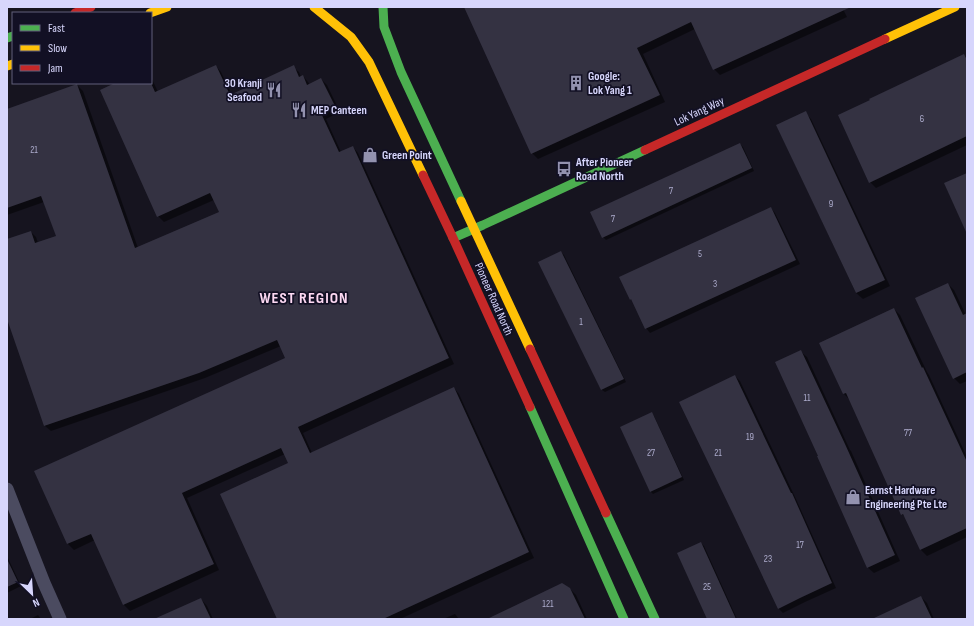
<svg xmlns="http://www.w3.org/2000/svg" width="974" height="626" font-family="'Sofia Sans Condensed',sans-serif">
  <rect width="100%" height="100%" fill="#16141f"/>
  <g fill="#0007">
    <path d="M 465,7 L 842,7 L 847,17 L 720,75 L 714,69 L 695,29 L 643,54 L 665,102 L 538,159 L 532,153 Z"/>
    <path d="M 964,55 L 967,58 L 967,145 L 876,188 L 870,182 Z"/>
    <path d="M 216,66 L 221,72 L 232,95 L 293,67 L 299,72 L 301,77 L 303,76 L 308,82 L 310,85 L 321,79 L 327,85 L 340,112 L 326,119 L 341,152 L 353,147 L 358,153 L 454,364 L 303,433 L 312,453 L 454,388 L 459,394 L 534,558 L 400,619 L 278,619 L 289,464 L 285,454 L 187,498 L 219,570 L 130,611 L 124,605 L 95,540 L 74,550 L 68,544 L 35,472 L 286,359 L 281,346 L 205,378 L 51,431 L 45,426 L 7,316 L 7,240 L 31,232 L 36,237 L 38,243 L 57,237 L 44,202 L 7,215 L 7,110 L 77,85 L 83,91 L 138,248 L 220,213 L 214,200 L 164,222 L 158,216 L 118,83 L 151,83 L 151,77 L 158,92 Z"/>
    <path d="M 805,113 L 811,119 L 890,286 L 863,299 L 856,293 L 777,126 Z"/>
    <path d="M 740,144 L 743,147 L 754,171 L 606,240 L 603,237 Z"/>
    <path d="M 771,208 L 775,213 L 800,264 L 650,333 L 646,328 L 634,303 L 631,299 Z"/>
    <path d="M 561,252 L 564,255 L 626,382 L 605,392 L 602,390 L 540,262 Z"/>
    <path d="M 948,284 L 954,290 L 966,315 L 967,314 L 967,381 L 960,384 L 954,378 Z"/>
    <path d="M 894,309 L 900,315 L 927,372 L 929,375 L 967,457 L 967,537 L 927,556 L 921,550 L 906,518 L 902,514 L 850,400 L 844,394 L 820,344 Z"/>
    <path d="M 800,351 L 807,357 L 850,450 L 851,451 L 900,561 L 874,573 L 867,567 Z"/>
    <path d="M 735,376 L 740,381 L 796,499 L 836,588 L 805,602 L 783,613 L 778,608 Z"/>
    <path d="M 651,413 L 654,416 L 684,480 L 653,494 L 650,491 Z"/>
    <path d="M 701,543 L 704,546 L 737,619 L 708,619 Z"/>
    <path d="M 7,556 L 21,586 L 7,593 Z"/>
    <path d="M 570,589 L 576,595 L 587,619 L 489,619 Z"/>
    <path d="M 921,597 L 927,603 L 934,619 L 874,619 Z"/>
    <path d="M 201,599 L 207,606 L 213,619 L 157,619 Z"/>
    <path d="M 455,614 L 459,619 L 443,619 Z"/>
    <path d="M 38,615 L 41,619 L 30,619 Z"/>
  </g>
  <g fill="#343242">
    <path d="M 464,7 L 851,7 L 713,70 L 691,22 L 637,48 L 660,95 L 531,154 Z"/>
    <path d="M 964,54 L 967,60 L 967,136 L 869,183 L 838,115 L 870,100 L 869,99 Z"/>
    <path d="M 216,65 L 230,95 L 294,65 L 299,77 L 303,75 L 307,85 L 321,78 L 335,106 L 321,113 L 339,152 L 353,146 L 449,358 L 298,427 L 310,453 L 454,387 L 529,552 L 383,619 L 277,619 L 220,494 L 288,463 L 281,448 L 182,493 L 214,564 L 123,605 L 91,534 L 67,544 L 34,471 L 285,358 L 277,340 L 199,373 L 44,426 L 7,319 L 7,239 L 31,231 L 35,243 L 56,236 L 41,196 L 7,208 L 7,109 L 77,84 L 135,248 L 219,212 L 210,193 L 157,217 L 100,90 L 115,83 L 151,83 L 155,92 Z"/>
    <path d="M 806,111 L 885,280 L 856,293 L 776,125 Z"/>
    <path d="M 740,143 L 752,168 L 602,238 L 590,212 Z"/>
    <path d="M 967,173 L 967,234 L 944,183 Z"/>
    <path d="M 771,207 L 796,260 L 645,329 L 631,299 L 630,300 L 619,277 Z"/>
    <path d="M 561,251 L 624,379 L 601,390 L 538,262 Z"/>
    <path d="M 948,283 L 963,315 L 967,313 L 967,372 L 953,379 L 915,298 Z"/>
    <path d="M 894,308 L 922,368 L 923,367 L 967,462 L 967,528 L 920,550 L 903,514 L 901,515 L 846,393 L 843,394 L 819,343 Z"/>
    <path d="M 801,350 L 845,444 L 895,555 L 867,568 L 817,456 L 818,456 L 775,362 Z"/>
    <path d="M 735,375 L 791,493 L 792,493 L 832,583 L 800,598 L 778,609 L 735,518 L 679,402 Z"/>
    <path d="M 652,412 L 682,477 L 650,492 L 620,427 Z"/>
    <path d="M 701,542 L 736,619 L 707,619 L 677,553 Z"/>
    <path d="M 7,559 L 18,582 L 7,587 Z"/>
    <path d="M 562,583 L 570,588 L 585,619 L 487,619 Z"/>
    <path d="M 921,596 L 932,619 L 872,619 Z"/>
    <path d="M 201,598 L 211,619 L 154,619 Z"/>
  </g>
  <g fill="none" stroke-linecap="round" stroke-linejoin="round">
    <path stroke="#4b4b60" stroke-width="13" d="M 7,489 L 44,583 L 60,619"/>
    <g stroke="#4caf50" stroke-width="9">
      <path d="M 383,7 L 384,27 L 401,72 L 461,201"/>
      <path d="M 7,38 L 13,36"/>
      <path d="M 453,238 L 483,225 L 645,150"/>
      <path d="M 530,407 L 624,619"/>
      <path d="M 606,513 L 655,619"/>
    </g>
    <g stroke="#ffc107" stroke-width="9">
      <path d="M 314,7 L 351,37 L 369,62 L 423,175"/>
      <path d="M 150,13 L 167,7"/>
      <path d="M 885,39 L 955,7"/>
      <path d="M 7,66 L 13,64"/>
      <path d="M 461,201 L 530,349"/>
    </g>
    <g stroke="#c62828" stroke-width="9">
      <path d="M 75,13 L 91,7"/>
      <path d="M 645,150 L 885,39"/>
      <path d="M 423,175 L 453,238 L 530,407"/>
      <path d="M 530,349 L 606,513"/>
    </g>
  </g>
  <defs>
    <symbol id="building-bare" viewBox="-9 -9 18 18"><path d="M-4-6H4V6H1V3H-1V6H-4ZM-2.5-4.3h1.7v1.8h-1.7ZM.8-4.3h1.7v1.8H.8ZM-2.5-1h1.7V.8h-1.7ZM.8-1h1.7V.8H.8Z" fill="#9392af" stroke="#121024" stroke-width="2.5" paint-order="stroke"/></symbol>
    <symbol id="restaurant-bare" viewBox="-9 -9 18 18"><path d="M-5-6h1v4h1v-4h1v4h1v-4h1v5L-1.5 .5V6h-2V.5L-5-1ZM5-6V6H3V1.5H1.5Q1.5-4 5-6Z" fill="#9392af" stroke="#121024" stroke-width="2.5" paint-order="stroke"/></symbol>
    <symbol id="shop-bare" viewBox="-9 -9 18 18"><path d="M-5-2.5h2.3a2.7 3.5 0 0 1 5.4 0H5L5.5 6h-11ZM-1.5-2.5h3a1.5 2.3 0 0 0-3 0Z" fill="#9392af" stroke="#121024" stroke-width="2.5" paint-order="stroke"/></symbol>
    <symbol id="bus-bare" viewBox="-9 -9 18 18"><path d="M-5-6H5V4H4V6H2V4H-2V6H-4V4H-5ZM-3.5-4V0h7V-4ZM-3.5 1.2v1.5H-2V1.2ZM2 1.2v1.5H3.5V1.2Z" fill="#9392af" stroke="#121024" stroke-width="2.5" paint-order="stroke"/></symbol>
  </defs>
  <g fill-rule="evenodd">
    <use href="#building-bare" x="565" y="72" width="22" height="22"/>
    <use href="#restaurant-bare" x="263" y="79" width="22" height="22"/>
    <use href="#restaurant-bare" x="288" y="99" width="22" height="22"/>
    <use href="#shop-bare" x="359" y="144" width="22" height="22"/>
    <use href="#bus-bare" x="553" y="158" width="22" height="22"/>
    <use href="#shop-bare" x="842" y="486" width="22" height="22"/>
  </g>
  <g text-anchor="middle" stroke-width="3.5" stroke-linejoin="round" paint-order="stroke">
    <g font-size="10" fill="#aeadce">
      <text x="922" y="122">6</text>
      <text x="34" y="153">21</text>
      <text x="671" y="194">7</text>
      <text x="831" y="207">9</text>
      <text x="613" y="222">7</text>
      <text x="700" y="257">5</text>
      <text x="715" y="287">3</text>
      <text x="581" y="325">1</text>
      <text x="807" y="401">11</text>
      <text x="908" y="436">77</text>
      <text x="750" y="440">19</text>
      <text x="651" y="456">27</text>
      <text x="718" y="456">21</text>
      <text x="800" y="548">17</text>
      <text x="768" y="562">23</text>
      <text x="707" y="590">25</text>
      <text x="548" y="607">121</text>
    </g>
    <g font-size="12" font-weight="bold" fill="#d7d6fc" stroke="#121024" text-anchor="start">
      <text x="588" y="80">Google:<tspan x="588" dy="14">Lok Yang 1</tspan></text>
      <text x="262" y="87" text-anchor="end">30 Kranji<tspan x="262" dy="14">Seafood</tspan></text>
      <text x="311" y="114">MEP Canteen</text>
      <text x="382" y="159">Green Point</text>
      <text x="576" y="166">After Pioneer<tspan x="576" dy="14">Road North</tspan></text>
      <text x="865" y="494">Earnst Hardware<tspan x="865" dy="14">Engineering Pte Lte</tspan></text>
    </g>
    <g font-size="12" fill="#d7d6fc" stroke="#121024">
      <text transform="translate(699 111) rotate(-25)" y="4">Lok Yang Way</text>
      <text transform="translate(494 299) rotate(66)" y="4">Pioneer Road North</text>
    </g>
    <g font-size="16" font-weight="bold" letter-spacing="1" fill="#fcd8f2" stroke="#121024">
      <text x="304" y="303">WEST REGION</text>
    </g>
  </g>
  <rect width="974" height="626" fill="none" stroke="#d7d6fc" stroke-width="16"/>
  <rect x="12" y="12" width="140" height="72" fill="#121024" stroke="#615f7a"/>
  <rect x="20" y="25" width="20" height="6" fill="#4caf50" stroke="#615f7a"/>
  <text x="48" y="32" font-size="12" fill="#d7d6fc">Fast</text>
  <rect x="20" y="45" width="20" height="6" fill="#ffc107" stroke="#615f7a"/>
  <text x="48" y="52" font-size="12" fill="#d7d6fc">Slow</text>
  <rect x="20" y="65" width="20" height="6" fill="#c62828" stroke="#615f7a"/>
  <text x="48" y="72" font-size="12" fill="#d7d6fc">Jam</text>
  <g transform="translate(32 594) rotate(155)" stroke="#121024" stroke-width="3" paint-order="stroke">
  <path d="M0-3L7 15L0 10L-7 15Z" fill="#d7d6fc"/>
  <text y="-6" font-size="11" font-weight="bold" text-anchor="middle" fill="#d7d6fc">N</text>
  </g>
</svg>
